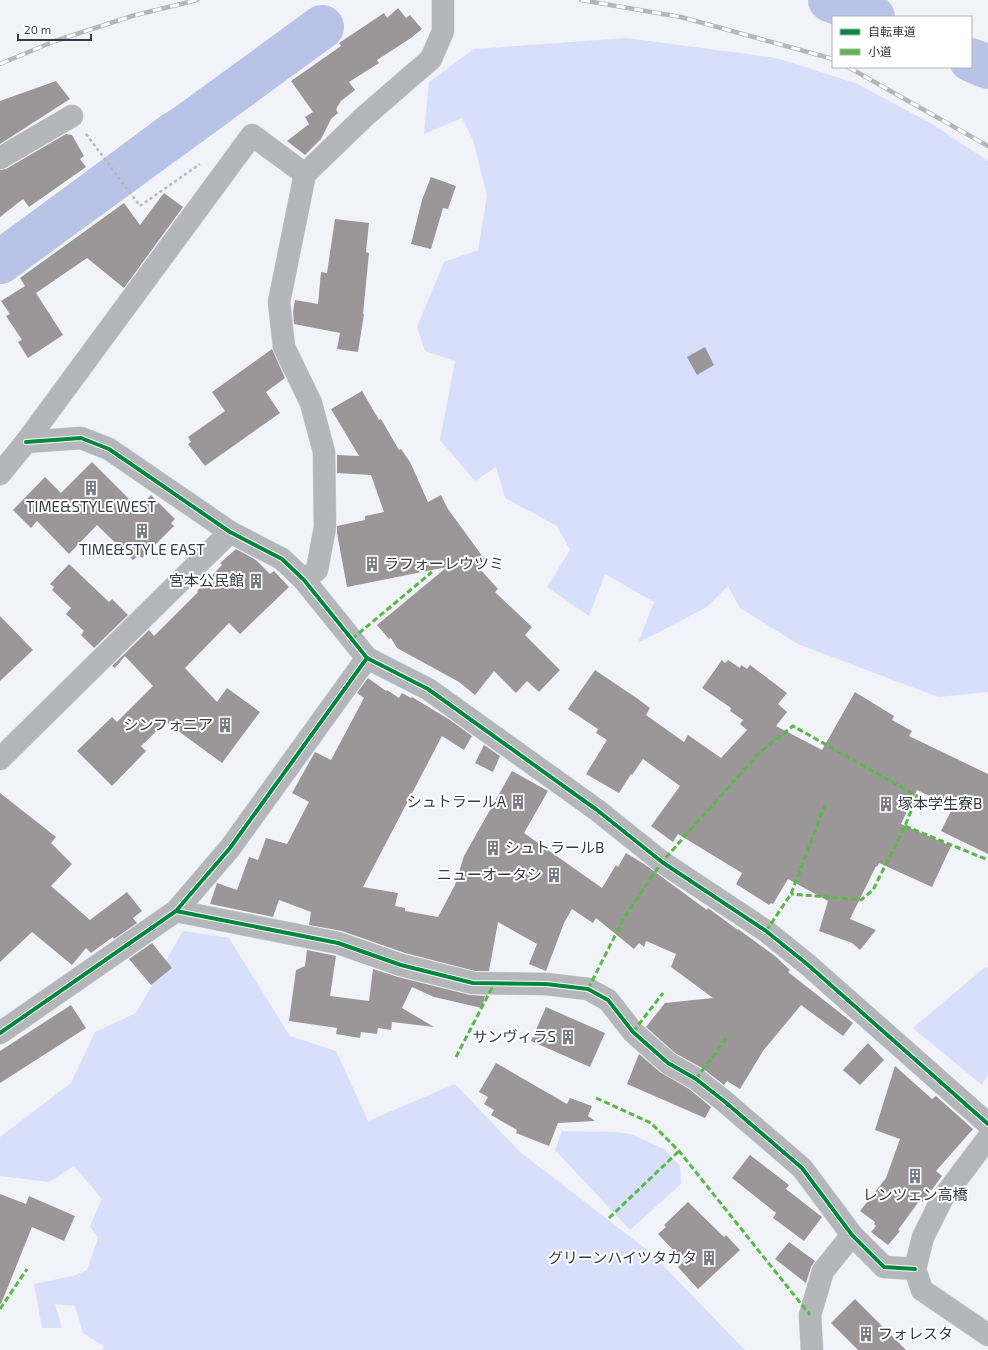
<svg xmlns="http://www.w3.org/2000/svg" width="988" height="1350" font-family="'Exo 2','Noto Sans JP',sans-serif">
  <rect width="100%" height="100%" fill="#f2f3f8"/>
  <g fill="#d7dffb">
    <path d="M 627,38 L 777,58 L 858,84 L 932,124 L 988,161 L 988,692 L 938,697 L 798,644 L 740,608 L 728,586 L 707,607 L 638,643 L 654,602 L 605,574 L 589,616 L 547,587 L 570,550 L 557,526 L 505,498 L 496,467 L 475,481 L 440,440 L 455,361 L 425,351 L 417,327 L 444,262 L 478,250 L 487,196 L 473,140 L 462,118 L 424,134 L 429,82 L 474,49 Z"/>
    <path d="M 183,931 L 229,938 L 290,1036 L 336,1051 L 368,1121 L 455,1084 L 520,1152 L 650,1252 L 745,1350 L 103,1350 L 104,1346 L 83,1333 L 75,1306 L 55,1304 L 62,1328 L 42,1328 L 34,1284 L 73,1276 L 87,1270 L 98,1238 L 90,1226 L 102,1199 L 74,1166 L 49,1182 L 0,1176 L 0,1137 L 71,1083 L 95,1032 L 136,1013 Z"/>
    <path d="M 988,967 L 988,1075 L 982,1085 L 913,1028 L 983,969 Z"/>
    <path d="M 562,1131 L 615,1132 L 631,1134 L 664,1149 L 680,1166 L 681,1184 L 630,1230 L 555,1150 Z"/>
  </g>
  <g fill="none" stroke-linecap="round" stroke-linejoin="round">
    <path stroke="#b9c3e7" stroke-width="7" d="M 0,240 L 164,118 L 322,27"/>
    <g stroke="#b9c3e7" stroke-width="44">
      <path d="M 830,0 L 873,17"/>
      <path d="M 971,60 L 988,67"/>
      <path d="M 0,262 L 322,27"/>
    </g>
  </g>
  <g fill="#9b9798">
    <path d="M 398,8 L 406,18 L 410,15 L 422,29 L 411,38 L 377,60 L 379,63 L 349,82 L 355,90 L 341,101 L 336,109 L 338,113 L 331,119 L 321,139 L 305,155 L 287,141 L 309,124 L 305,117 L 313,112 L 291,81 L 341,46 L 339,43 L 384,13 L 387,18 Z"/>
    <path d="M 56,81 L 70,99 L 0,144 L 0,101 Z"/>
    <path d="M 66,134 L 72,135 L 84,156 L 80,159 L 86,167 L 29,207 L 23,199 L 0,217 L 0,170 L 6,169 Z"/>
    <path d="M 431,177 L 456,186 L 448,209 L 443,208 L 431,249 L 411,244 L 422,200 Z"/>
    <path d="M 164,193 L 183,207 L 124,288 L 87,258 L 36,293 L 63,335 L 28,358 L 18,342 L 22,340 L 6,316 L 10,314 L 1,301 L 25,286 L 20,278 L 124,203 L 140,225 Z"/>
    <path d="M 335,219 L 369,223 L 366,252 L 369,253 L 363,314 L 364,314 L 358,352 L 337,349 L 340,333 L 294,324 L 293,311 L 295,300 L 318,304 L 321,272 L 327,273 Z"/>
    <path d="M 705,347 L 714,365 L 697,375 L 687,357 Z"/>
    <path d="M 272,349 L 285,378 L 266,392 L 280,413 L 205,466 L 188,444 L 191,442 L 188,437 L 225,411 L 212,392 Z"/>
    <path d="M 362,391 L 379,420 L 381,419 L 399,450 L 401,449 L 410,462 L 428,502 L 441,495 L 448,509 L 488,564 L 480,569 L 498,589 L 495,592 L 532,627 L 525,635 L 560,670 L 539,692 L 527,681 L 516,693 L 494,671 L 475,695 L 459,682 L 397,648 L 391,638 L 389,639 L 377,625 L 447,567 L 347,587 L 337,533 L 337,526 L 365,520 L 365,516 L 384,512 L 371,475 L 337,473 L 337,455 L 359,456 L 331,409 Z"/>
    <path d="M 92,462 L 138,508 L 151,495 L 175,519 L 171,523 L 174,526 L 142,558 L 139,555 L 133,560 L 97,525 L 69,554 L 37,521 L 31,528 L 13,510 L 45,477 L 61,493 Z"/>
    <path d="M 236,549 L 256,560 L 270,574 L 274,571 L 289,587 L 240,634 L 229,623 L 185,668 L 217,702 L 227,688 L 260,712 L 222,763 L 166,722 L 141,746 L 146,751 L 112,786 L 77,751 L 112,717 L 117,722 L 153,686 L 125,656 L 115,668 L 112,666 L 149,630 L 154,636 L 198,592 L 197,591 L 222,565 L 220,563 Z"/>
    <path d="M 69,564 L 109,602 L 112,599 L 128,615 L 94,648 L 81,635 L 84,631 L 66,614 L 71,608 L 52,590 L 54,587 L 50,584 Z"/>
    <path d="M 0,616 L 33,650 L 0,681 Z"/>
    <path d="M 722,660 L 725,663 L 728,660 L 740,668 L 741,665 L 747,669 L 750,665 L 787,693 L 778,704 L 787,712 L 776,726 L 822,750 L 855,692 L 894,716 L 892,720 L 912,731 L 909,736 L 988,774 L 988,854 L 941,831 L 953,807 L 917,790 L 901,824 L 951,846 L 932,887 L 879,863 L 877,867 L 876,866 L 850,919 L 876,930 L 860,950 L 852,943 L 819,931 L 828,901 L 788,879 L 773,904 L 771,903 L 769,905 L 736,884 L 742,873 L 678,834 L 673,842 L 651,826 L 680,786 L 643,759 L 632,775 L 631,774 L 619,793 L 586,774 L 607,740 L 596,733 L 598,729 L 568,709 L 595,670 L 638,699 L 650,708 L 646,715 L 684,742 L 688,735 L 721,758 L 747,730 L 740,724 L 743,720 L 730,711 L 731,708 L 702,688 Z"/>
    <path d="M 368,678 L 386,691 L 387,690 L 399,698 L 402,693 L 411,698 L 412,697 L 450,720 L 472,736 L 464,750 L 442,736 L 363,887 L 398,893 L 395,906 L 405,908 L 405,911 L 438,917 L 455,885 L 464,856 L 512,771 L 548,791 L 524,833 L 602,888 L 616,865 L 618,867 L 626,853 L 644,864 L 707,910 L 708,908 L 738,930 L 738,929 L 775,956 L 790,970 L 788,972 L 853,1023 L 843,1036 L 801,1005 L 763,1051 L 740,1089 L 727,1081 L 724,1085 L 702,1068 L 675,1053 L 646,1027 L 665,1003 L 713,998 L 671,967 L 676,954 L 646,941 L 644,947 L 639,943 L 634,949 L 596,918 L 593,923 L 572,909 L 564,923 L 546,971 L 529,964 L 537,944 L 498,922 L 489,971 L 475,971 L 405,953 L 342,931 L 309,925 L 311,912 L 279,900 L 273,917 L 210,904 L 217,883 L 237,890 L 249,857 L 258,860 L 266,838 L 287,844 L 309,802 L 292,793 L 315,752 L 331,760 L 364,698 L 357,693 Z"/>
    <path d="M 484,745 L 500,756 L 493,772 L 475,763 Z"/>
    <path d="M 0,793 L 56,837 L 51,843 L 72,864 L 51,886 L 90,920 L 127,892 L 142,911 L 133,918 L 137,923 L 114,939 L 113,937 L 91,953 L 86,948 L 72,965 L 32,932 L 0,962 Z"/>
    <path d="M 152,943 L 172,968 L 151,985 L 129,959 Z"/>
    <path d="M 307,950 L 336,956 L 330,996 L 369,1001 L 373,969 L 398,977 L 470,995 L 485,996 L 482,1008 L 434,997 L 412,987 L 402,1008 L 434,1027 L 392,1022 L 391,1030 L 378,1028 L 377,1034 L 361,1032 L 360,1038 L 336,1034 L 337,1028 L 289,1021 L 296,970 L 305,966 Z"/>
    <path d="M 71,1005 L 86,1028 L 0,1083 L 0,1051 Z"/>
    <path d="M 546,1007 L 605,1033 L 590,1067 L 531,1041 Z"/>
    <path d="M 868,1043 L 884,1060 L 860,1085 L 843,1070 Z"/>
    <path d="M 639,1054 L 660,1072 L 689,1089 L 711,1107 L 705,1118 L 627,1084 Z"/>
    <path d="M 496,1063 L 567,1104 L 570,1098 L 592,1106 L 588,1116 L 595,1121 L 558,1123 L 549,1146 L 516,1133 L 517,1130 L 491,1115 L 494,1110 L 484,1104 L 488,1097 L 479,1092 Z"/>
    <path d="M 895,1066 L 932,1099 L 936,1096 L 973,1129 L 936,1171 L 942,1176 L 923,1202 L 920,1200 L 898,1230 L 900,1231 L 888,1245 L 871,1232 L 876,1226 L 874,1224 L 875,1222 L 860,1211 L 886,1178 L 900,1139 L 875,1130 Z"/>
    <path d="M 750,1155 L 789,1185 L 786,1189 L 822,1217 L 804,1241 L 773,1218 L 776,1213 L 732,1178 Z"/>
    <path d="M 0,1194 L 26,1204 L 29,1196 L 75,1216 L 64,1241 L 32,1227 L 1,1304 L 0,1304 Z"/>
    <path d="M 688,1202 L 724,1237 L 726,1235 L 740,1250 L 698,1289 L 678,1267 L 684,1261 L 658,1234 L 666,1227 L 664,1225 Z"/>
    <path d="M 789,1242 L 815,1261 L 811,1267 L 806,1283 L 775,1259 Z"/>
    <path d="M 855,1299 L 906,1350 L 858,1350 L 831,1323 Z"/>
  </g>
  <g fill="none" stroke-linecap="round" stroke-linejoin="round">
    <defs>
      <g id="minor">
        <path d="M 0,158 L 72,116"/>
        <path d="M 0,474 L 26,442 L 252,135 L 305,174"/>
        <path d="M 304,580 L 317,570 L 325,527 L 324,452 L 311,403 L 284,347 L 279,302 L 305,174 L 364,117 L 431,59 L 443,31 L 443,0"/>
        <path d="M 367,658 L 428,689 L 597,810 L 662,862 L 766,931 L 807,964 L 988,1124"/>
        <path d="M 0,759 L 230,532"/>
        <path d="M 176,911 L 338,943 L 401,965 L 473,983 L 546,984 L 588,989 L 608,1000 L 633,1032 L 668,1063 L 696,1079 L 724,1101 L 802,1168 L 852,1235 L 884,1267 L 915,1269"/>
        <path d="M 0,1033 L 176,911 L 230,848 L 367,658 L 304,580 L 282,559 L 230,532 L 109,449 L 81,438 L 26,442"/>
        <path d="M 988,1138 L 942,1199 L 923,1237 L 915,1269 L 922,1290 L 988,1335"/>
        <path d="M 812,1350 L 810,1315 L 823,1271 L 852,1235"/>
      </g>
    </defs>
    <use href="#minor" stroke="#cdcfd3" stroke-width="23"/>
    <path stroke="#b6b7bc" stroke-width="2.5" stroke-dasharray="3 3" stroke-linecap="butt" d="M 86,134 L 140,206 L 200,164"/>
    <use href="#minor" stroke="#b5b6ba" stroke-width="22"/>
    <defs>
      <g id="rail">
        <path d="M 581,0 L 681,17 L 833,59"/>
        <path d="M 0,64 L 55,41 L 132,16 L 197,0"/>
        <path d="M 848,67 L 988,146"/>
      </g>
    </defs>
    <use href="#rail" stroke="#b5b6ba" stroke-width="4.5"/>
    <use href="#rail" stroke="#fff" stroke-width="3" stroke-dasharray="9" stroke-linecap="butt"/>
    <g stroke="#58b947" stroke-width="3" stroke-dasharray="6 3" stroke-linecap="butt">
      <path d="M 352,639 L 432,572"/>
      <path d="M 905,826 L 988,860"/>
      <path d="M 766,931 L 791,894 L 825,805"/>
      <path d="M 588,989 L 625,916 L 662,862 L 759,753 L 793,726 L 917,796 L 905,826 L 873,890 L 861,900 L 791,894"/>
      <path d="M 633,1032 L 663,993"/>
      <path d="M 456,1057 L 495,982"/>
      <path d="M 696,1079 L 728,1036"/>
      <path d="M 596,1098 L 651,1123 L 679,1151 L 810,1315"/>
      <path d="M 609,1218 L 679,1151"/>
      <path d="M 0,1309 L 27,1269"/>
    </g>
    <defs>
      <g id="cycleway">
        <path d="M 367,658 L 428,689 L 597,810 L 662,862 L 766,931 L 807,964 L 988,1124"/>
        <path d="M 176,911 L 338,943 L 401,965 L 473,983 L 546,984 L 588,989 L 608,1000 L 633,1032 L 668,1063 L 696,1079 L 724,1101 L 802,1168 L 852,1235 L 884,1267 L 915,1269"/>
        <path d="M 0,1033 L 176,911 L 230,848 L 367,658 L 304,580 L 282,559 L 230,532 L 109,449 L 81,438 L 26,442"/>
      </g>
    </defs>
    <use href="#cycleway" stroke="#fff" stroke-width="6"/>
    <use href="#cycleway" stroke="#00873e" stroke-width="4"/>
  </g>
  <defs>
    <symbol id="building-bare" viewBox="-9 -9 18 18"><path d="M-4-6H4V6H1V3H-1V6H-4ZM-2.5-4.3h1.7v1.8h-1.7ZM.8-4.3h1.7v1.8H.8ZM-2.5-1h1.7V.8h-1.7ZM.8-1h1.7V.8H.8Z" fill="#787b83" stroke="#fff" stroke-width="2.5" paint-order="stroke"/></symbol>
  </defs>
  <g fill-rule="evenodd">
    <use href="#building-bare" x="80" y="477" width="22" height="22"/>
    <use href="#building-bare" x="131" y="520" width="22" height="22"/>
    <use href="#building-bare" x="361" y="553" width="22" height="22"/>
    <use href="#building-bare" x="245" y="570" width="22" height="22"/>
    <use href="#building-bare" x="214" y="714" width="22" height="22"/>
    <use href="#building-bare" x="507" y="791" width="22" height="22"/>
    <use href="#building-bare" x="875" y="793" width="22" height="22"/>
    <use href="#building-bare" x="482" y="837" width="22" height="22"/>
    <use href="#building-bare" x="543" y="864" width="22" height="22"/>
    <use href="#building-bare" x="557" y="1026" width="22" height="22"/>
    <use href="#building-bare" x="904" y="1165" width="22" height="22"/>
    <use href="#building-bare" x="698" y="1247" width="22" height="22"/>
    <use href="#building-bare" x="855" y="1323" width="22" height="22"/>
  </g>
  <g text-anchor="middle" stroke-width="4" stroke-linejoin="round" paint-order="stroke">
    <g font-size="15" fill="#373a44" stroke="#fff" text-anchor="end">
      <text x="91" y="512" text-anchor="middle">TIME&amp;STYLE WEST</text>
      <text x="142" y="555" text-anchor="middle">TIME&amp;STYLE EAST</text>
      <text x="384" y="569" text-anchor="start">ラフォーレウツミ</text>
      <text x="244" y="586">宮本公民館</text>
      <text x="213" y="730">シンフォニア</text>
      <text x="506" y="807">シュトラールA</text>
      <text x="898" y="809" text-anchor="start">塚本学生寮B</text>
      <text x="505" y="853" text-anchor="start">シュトラールB</text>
      <text x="542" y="880">ニューオータシ</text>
      <text x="556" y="1042">サンヴィラS</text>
      <text x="915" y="1200" text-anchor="middle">レンツェン高橋</text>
      <text x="697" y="1263">グリーンハイツタカタ</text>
      <text x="878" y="1339" text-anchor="start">フォレスタ</text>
    </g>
  </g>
  <rect x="832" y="16" width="140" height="52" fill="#ffffff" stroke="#afb0b4"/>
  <rect x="840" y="29" width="20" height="6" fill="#00873e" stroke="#afb0b4"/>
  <text x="868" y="36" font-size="12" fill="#373a44">自転車道</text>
  <rect x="840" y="49" width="20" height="6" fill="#58b947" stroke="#afb0b4"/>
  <text x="868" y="56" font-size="12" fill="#373a44">小道</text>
  <path d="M18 34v6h73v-6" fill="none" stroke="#373a44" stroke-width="2"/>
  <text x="24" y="34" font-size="12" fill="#373a44" stroke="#ffffff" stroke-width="3" paint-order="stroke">20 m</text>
</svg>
